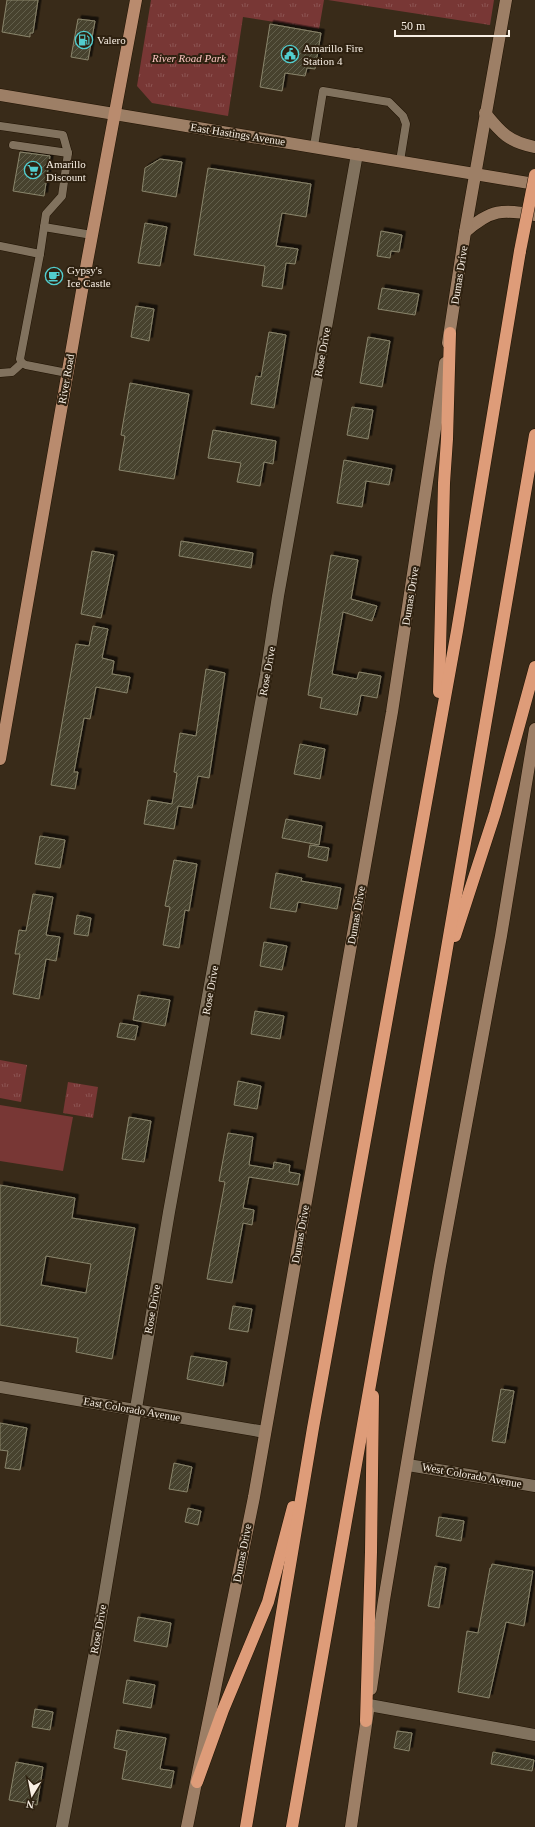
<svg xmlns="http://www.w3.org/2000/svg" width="535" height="1827" font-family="'Times New Roman',serif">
  <defs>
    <pattern id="grass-tufts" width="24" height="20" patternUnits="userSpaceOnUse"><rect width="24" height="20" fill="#783735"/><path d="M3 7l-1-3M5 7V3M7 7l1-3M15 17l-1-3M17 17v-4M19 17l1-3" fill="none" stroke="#8c5452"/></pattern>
    <pattern id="building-hatch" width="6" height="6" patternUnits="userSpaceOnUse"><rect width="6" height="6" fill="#47432d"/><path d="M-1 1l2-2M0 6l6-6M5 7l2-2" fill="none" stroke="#625e4b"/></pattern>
    <filter id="shadow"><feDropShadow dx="3.5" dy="-3.5" stdDeviation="0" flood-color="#0009"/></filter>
  </defs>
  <rect width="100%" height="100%" fill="#392b19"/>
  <g fill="url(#grass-tufts)">
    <path d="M 151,0 L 324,0 L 319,29 L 243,17 L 228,116 L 152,103 L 137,86 Z"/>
    <path d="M 328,0 L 494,0 L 490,25 Z"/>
    <path d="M 0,1060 L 27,1065 L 21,1102 L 0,1098 Z"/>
    <path d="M 68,1082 L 98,1087 L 93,1118 L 63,1113 Z"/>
  </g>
  <path fill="#783735" d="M 0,1105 L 73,1117 L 63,1171 L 0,1161 Z"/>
  <g fill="url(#building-hatch)" stroke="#8a856c" fill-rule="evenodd" filter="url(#shadow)">
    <path d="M 7,0 L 38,0 L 33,33 L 30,33 L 30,37 L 2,32 Z"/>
    <path d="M 78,19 L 95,21 L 88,60 L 71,57 Z"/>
    <path d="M 270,24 L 321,33 L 315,69 L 307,68 L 305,76 L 285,73 L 282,91 L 260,87 Z"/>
    <path d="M 20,152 L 50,156 L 44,196 L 13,191 Z"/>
    <path d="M 160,159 L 182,162 L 176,197 L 142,191 L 145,168 Z"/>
    <path d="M 208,168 L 311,184 L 306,217 L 282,213 L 276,246 L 298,249 L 295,264 L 286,263 L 282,289 L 262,286 L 265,266 L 194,255 Z"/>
    <path d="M 145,223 L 167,227 L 160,266 L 138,263 Z"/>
    <path d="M 381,231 L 402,235 L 399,252 L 391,251 L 390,258 L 377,256 Z"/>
    <path d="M 382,288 L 419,294 L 415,315 L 378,309 Z"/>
    <path d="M 136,306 L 154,309 L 149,341 L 131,337 Z"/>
    <path d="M 269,332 L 286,335 L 274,408 L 251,404 L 256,376 L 261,377 Z"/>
    <path d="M 368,337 L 390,341 L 382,387 L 360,383 Z"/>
    <path d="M 130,383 L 189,394 L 174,479 L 119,470 L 125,436 L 121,435 Z"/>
    <path d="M 352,407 L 373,410 L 368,439 L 347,435 Z"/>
    <path d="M 213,430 L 276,441 L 273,464 L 264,462 L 260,486 L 237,482 L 241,463 L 208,458 Z"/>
    <path d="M 344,460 L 392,469 L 389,485 L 366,481 L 362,507 L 337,503 Z"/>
    <path d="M 181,541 L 253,553 L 251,568 L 179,556 Z"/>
    <path d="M 92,551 L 114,555 L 101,618 L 81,614 Z"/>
    <path d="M 331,555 L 358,560 L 351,599 L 377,606 L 372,621 L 343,612 L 332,674 L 357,679 L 359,672 L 381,676 L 377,698 L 361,695 L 357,715 L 320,708 L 322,698 L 308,695 Z"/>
    <path d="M 93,626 L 108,629 L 102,658 L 114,661 L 112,674 L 130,677 L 127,693 L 96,687 L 90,719 L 84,718 L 74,772 L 78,772 L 75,789 L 51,785 L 76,644 L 89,646 Z"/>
    <path d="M 206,669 L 225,673 L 209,778 L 198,776 L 192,808 L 178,806 L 174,829 L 144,824 L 148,800 L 172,804 L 177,773 L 174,772 L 180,733 L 196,736 Z"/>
    <path d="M 300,744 L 325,749 L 320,779 L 294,774 Z"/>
    <path d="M 286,819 L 322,826 L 319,845 L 282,838 Z"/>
    <path d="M 40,836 L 65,840 L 60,868 L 35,864 Z"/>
    <path d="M 310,845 L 329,848 L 327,861 L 308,857 Z"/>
    <path d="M 174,860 L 197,864 L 189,911 L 185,910 L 179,948 L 163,945 L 170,907 L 165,906 Z"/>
    <path d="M 276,873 L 302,878 L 301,881 L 341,888 L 337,909 L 298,902 L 296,912 L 270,908 Z"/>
    <path d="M 33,894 L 53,897 L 46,935 L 60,937 L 56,961 L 46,959 L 39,999 L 13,994 L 20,954 L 15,954 L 19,930 L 26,931 Z"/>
    <path d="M 77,915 L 91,918 L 88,936 L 74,934 Z"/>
    <path d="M 264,942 L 287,946 L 282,970 L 260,966 Z"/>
    <path d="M 138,995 L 170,1000 L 165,1026 L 133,1020 Z"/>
    <path d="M 255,1011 L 284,1016 L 280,1039 L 251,1034 Z"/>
    <path d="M 120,1023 L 138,1026 L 135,1040 L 117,1037 Z"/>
    <path d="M 238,1081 L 261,1086 L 257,1109 L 234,1105 Z"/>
    <path d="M 129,1117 L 151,1121 L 144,1162 L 122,1159 Z"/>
    <path d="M 228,1133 L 253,1137 L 249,1165 L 273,1169 L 274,1162 L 290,1165 L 289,1172 L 300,1174 L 298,1185 L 249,1177 L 243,1208 L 254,1210 L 252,1225 L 243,1223 L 232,1283 L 207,1279 L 225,1182 L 219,1181 Z"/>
    <path d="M 0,1185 L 75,1198 L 72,1218 L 135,1228 L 112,1359 L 76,1352 L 78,1338 L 0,1325 ZM 46,1256 L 91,1264 L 86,1293 L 41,1285 Z"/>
    <path d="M 233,1306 L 252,1309 L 248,1332 L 229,1329 Z"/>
    <path d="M 191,1356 L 227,1362 L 223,1386 L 187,1379 Z"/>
    <path d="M 501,1389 L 514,1391 L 505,1443 L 492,1441 Z"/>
    <path d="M 0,1423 L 27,1428 L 20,1470 L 5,1468 L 8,1451 L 0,1450 Z"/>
    <path d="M 174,1463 L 192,1467 L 187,1492 L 169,1489 Z"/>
    <path d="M 188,1508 L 201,1511 L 198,1525 L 185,1522 Z"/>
    <path d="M 439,1517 L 464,1521 L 461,1541 L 436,1536 Z"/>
    <path d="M 492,1564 L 533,1571 L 524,1626 L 506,1622 L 489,1698 L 458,1692 L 467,1631 L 478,1633 L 490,1568 L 491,1568 Z"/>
    <path d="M 435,1566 L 446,1568 L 439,1608 L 428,1606 Z"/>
    <path d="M 138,1617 L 171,1623 L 167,1647 L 134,1641 Z"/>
    <path d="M 127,1680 L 155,1685 L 151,1708 L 123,1703 Z"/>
    <path d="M 35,1709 L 53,1712 L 50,1730 L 32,1727 Z"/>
    <path d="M 117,1730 L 166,1738 L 160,1769 L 174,1771 L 171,1788 L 122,1779 L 127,1751 L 114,1748 Z"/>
    <path d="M 397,1731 L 412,1733 L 409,1751 L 394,1748 Z"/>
    <path d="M 493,1752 L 534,1760 L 532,1771 L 491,1764 Z"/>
    <path d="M 16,1762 L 43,1767 L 37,1805 L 9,1800 Z"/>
  </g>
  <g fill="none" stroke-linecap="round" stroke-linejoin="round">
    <defs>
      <g id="lane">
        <path d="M 0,126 L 63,135 L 68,153 L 62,196 L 46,214 L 44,227"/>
        <path d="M 13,145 L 68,153"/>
        <path d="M 314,146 L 323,91 L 389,102 L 403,116 L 406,124 L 400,161"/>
        <path d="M 0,246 L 40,254 L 20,359 L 22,363 L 26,365 L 67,373"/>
        <path d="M 40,254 L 44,227 L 92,235"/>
        <path d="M 0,373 L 12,372 L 22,363"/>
      </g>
      <g id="street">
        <path d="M 0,1387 L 265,1432"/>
        <path d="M 408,1465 L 535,1486"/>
        <path d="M 369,1705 L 535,1735"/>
        <path d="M 62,1827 L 96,1646 L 169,1212 L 266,675 L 278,596 L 357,154"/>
      </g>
      <g id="secondary">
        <path d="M 0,95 L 535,184"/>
        <path d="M 485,113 C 501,133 509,142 535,147"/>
        <path d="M 465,232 C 491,209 502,209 535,215"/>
        <path d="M 448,343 L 465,232 L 506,0"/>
        <path d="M 371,1689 L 384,1600 L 440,1266 L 501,936 L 535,729"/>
        <path d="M 187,1827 L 254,1497 L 392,712 L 445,363"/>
        <path d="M 351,1827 L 368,1711"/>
      </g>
      <path id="primary" d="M 0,759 L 87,262 L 136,0"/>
      <g id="highway">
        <path d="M 439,692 L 444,483 L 447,439 L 450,333"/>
        <path d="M 455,936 L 495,813 L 535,667"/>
        <path d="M 366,1721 L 371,1552 L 373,1396"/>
        <path d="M 197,1782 L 223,1710 L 268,1602 L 293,1507"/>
        <path d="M 246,1827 L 313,1428 L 457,631 L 520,251"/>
        <path d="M 292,1827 L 442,977 L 535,435"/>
      </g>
    </defs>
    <use href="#lane" stroke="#201303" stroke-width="9"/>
    <use href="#street" stroke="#201303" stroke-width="13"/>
    <use href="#secondary" stroke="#201303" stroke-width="13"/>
    <use href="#primary" stroke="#201303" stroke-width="13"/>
    <use href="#highway" stroke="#201303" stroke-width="13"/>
    <use href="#lane" stroke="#81725e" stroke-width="8"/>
    <use href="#street" stroke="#81725e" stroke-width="12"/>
    <use href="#secondary" stroke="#9d7f66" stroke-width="12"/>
    <use href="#primary" stroke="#b98b6e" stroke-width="12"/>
    <use href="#highway" stroke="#de9c79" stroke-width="12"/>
    <defs>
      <path id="highway-bridge" d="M 520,251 L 535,175"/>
    </defs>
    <use href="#highway-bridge" stroke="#201303" stroke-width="13" stroke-linecap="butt"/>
    <use href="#highway-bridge" stroke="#de9c79" stroke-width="12"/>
  </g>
  <defs>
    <symbol id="fuel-ring" viewBox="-11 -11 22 22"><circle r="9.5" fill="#2e2110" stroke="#52cdce" stroke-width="1.5"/><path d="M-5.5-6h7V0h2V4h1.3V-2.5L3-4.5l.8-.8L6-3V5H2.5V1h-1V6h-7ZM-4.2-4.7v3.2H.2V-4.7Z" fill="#52cdce"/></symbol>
    <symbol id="civic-ring" viewBox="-11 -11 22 22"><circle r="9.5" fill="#2e2110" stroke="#52cdce" stroke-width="1.5"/><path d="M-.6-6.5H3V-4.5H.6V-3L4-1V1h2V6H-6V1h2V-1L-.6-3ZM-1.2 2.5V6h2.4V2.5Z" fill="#52cdce"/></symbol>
    <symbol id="supermarket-ring" viewBox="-11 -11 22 22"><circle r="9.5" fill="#2e2110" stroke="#52cdce" stroke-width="1.5"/><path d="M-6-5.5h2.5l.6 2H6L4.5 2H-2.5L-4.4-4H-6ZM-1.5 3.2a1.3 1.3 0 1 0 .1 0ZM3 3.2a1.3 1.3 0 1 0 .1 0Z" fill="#52cdce"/></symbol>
    <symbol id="cafe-ring" viewBox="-11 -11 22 22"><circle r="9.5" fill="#2e2110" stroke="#52cdce" stroke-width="1.5"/><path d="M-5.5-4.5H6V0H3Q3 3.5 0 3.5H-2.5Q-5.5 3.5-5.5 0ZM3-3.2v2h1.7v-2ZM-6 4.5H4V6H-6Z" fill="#52cdce"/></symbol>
  </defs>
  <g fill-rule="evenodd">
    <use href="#fuel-ring" x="74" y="30" width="20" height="20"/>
    <use href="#civic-ring" x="280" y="44" width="20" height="20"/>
    <use href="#supermarket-ring" x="23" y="160" width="20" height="20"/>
    <use href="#cafe-ring" x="44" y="266" width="20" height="20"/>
  </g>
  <g text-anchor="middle" stroke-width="4" stroke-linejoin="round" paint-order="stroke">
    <g font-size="11" fill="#f8efe4" stroke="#2e2110" text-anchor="start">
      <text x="97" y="44">Valero</text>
      <text x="303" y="52">Amarillo Fire<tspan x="303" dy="13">Station 4</tspan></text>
      <text x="46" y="168">Amarillo<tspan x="46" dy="13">Discount</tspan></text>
      <text x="67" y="274">Gypsy's<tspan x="67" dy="13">Ice Castle</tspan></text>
    </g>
    <g font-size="11" font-style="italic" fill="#fbc4c0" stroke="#2e2110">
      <text x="189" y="62">River Road Park</text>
    </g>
    <g font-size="11" fill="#f8efe4" stroke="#2e2110">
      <text transform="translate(238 134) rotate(9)" y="4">East Hastings Avenue</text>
      <text transform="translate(459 275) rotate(-81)" y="4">Dumas Drive</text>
      <text transform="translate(322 352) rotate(-80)" y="4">Rose Drive</text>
      <text transform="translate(66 379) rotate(-80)" y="4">River Road</text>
      <text transform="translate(410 596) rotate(-81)" y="4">Dumas Drive</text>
      <text transform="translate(267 671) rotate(-80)" y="4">Rose Drive</text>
      <text transform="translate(356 915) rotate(-80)" y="4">Dumas Drive</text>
      <text transform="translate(210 990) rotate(-80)" y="4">Rose Drive</text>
      <text transform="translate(300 1234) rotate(-80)" y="4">Dumas Drive</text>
      <text transform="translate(152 1309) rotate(-80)" y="4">Rose Drive</text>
      <text transform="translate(132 1409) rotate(10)" y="4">East Colorado Avenue</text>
      <text transform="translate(472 1475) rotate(10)" y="4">West Colorado Avenue</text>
      <text transform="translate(242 1553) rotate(-79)" y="4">Dumas Drive</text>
      <text transform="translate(98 1629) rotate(-80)" y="4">Rose Drive</text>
    </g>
  </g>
  <g transform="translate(32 1795) rotate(190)" stroke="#2e2110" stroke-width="3" paint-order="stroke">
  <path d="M0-3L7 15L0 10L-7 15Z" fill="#f8efe4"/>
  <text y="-6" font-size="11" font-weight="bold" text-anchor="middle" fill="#f8efe4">N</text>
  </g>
  <path d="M395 30v6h114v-6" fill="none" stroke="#f8efe4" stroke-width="2"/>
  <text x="401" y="30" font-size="12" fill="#f8efe4" stroke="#2e2110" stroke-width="3" paint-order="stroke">50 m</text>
</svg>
